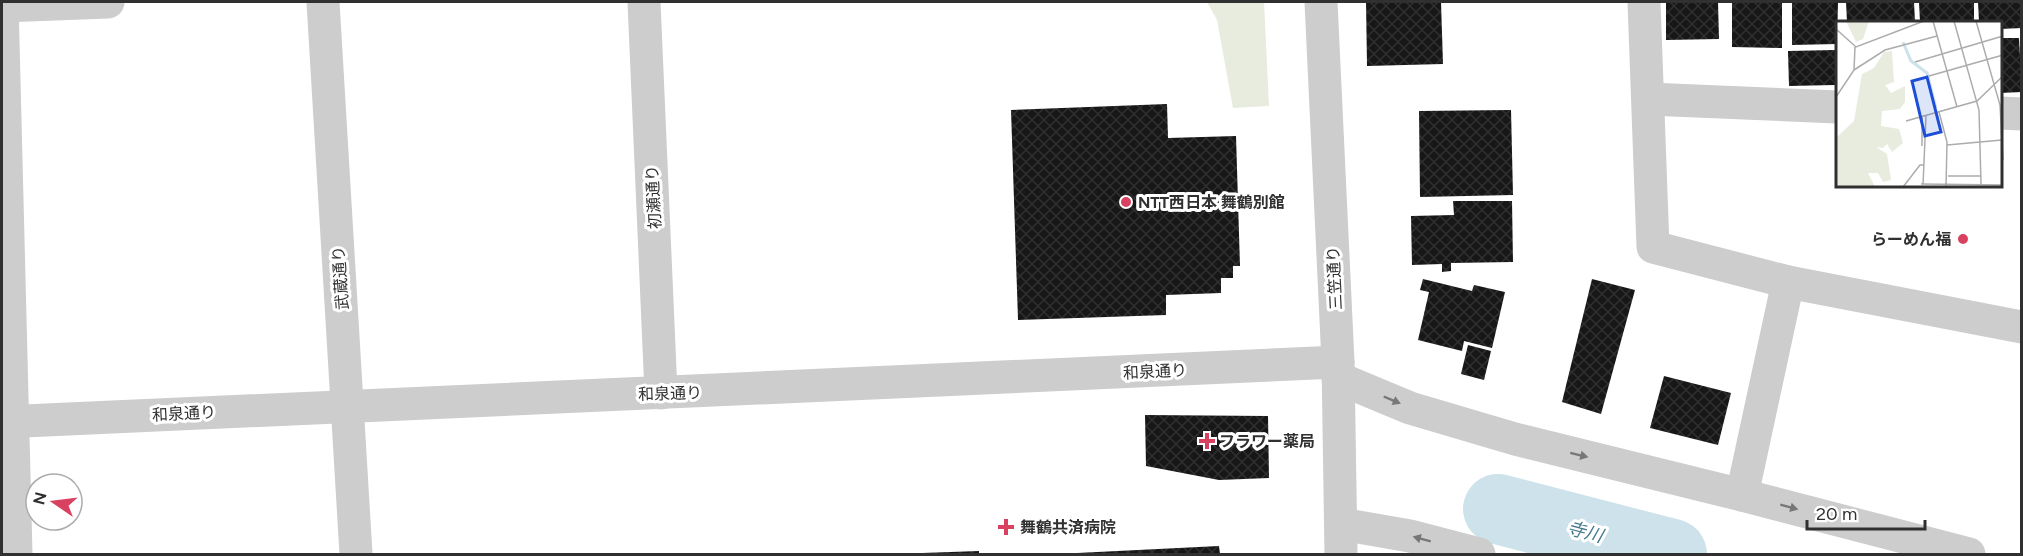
<svg xmlns="http://www.w3.org/2000/svg" width="2023" height="556" font-family="Figtree,'Noto Sans JP',sans-serif">
  <defs>
    <pattern id="building-cross-hatch" width="8" height="8" patternUnits="userSpaceOnUse" patternTransform="scale(1.5)"><rect width="8" height="8" fill="#171717"/><path d="M0 0l8 8M0 8l8-8" fill="none" stroke="#303030"/></pattern>
  </defs>
  <rect width="100%" height="100%" fill="#fff"/>
  <path fill="#e7ecdf" d="M 1207,2 L 1264,2 L 1269,106 L 1233,108 L 1217,20 Z"/>
  <g fill="none" stroke-linecap="round" stroke-linejoin="round">
    <path stroke="#cde2ea" stroke-width="70" d="M 1498,509 L 1672,554"/>
  </g>
  <g fill="url(#building-cross-hatch)">
    <path d="M 1366,2 L 1441,2 L 1443,64 L 1367,66 Z"/>
    <path d="M 1666,2 L 1718,2 L 1719,39 L 1666,40 Z"/>
    <path d="M 1732,2 L 1782,2 L 1782,48 L 1732,47 Z"/>
    <path d="M 1792,2 L 1838,2 L 1837,44 L 1792,45 Z"/>
    <path d="M 1846,2 L 1914,2 L 1915,22 L 1847,22 Z"/>
    <path d="M 1919,2 L 1974,2 L 1974,22 L 1920,22 Z"/>
    <path d="M 1978,2 L 2022,2 L 2022,28 L 2000,29 L 2000,22 L 1979,22 Z"/>
    <path d="M 2000,38 L 2019,38 L 2022,92 L 2000,93 Z"/>
    <path d="M 1835,50 L 1835,85 L 1789,86 L 1788,51 Z"/>
    <path d="M 1167,104 L 1168,138 L 1236,136 L 1240,266 L 1233,266 L 1233,278 L 1221,278 L 1221,293 L 1166,295 L 1166,315 L 1018,320 L 1011,110 Z"/>
    <path d="M 1511,110 L 1513,195 L 1420,197 L 1419,111 Z"/>
    <path d="M 1453,201 L 1512,201 L 1513,262 L 1451,263 L 1451,271 L 1442,272 L 1442,264 L 1412,265 L 1411,216 L 1454,215 Z"/>
    <path d="M 1423,279 L 1472,291 L 1474,285 L 1505,292 L 1492,348 L 1464,341 L 1462,351 L 1418,340 L 1429,292 L 1420,290 Z"/>
    <path d="M 1592,279 L 1635,290 L 1601,414 L 1562,402 Z"/>
    <path d="M 1468,345 L 1491,351 L 1484,380 L 1461,374 Z"/>
    <path d="M 1664,376 L 1731,393 L 1718,445 L 1650,428 Z"/>
    <path d="M 1145,415 L 1268,416 L 1269,478 L 1219,480 L 1146,466 Z"/>
    <path d="M 1219,546 L 1220,554 L 1077,554 L 1077,553 Z"/>
    <path d="M 979,551 L 979,554 L 922,554 L 922,553 Z"/>
  </g>
  <g fill="none" stroke-linecap="round" stroke-linejoin="round">
    <g stroke="#cdcdcd" stroke-width="33">
      <path d="M 2,2 L 16,554"/>
      <path d="M 323,2 L 356,554"/>
      <path d="M 644,2 L 661,393"/>
      <path d="M 1644,2 L 1653,247 L 1788,282 L 2022,327"/>
      <path d="M 2,6 L 108,2"/>
      <path d="M 1648,99 L 1837,107"/>
      <path d="M 2000,113 L 2022,114"/>
      <path d="M 2,422 L 1338,362"/>
      <path d="M 1742,495 L 1788,282"/>
    </g>
    <g stroke="#cdcdcd" stroke-width="33">
      <path d="M 1321,2 L 1338,362 L 1341,554"/>
      <path d="M 1338,378 L 1410,408 L 1515,439 L 1742,495 L 1969,554"/>
      <path d="M 1341,524 L 1410,536 L 1479,554"/>
    </g>
  </g>
  <defs><path id="oneway-solid" d="M-6-.8H1V-3.2L6.5 0L1 3.2V.8H-6Z" transform="scale(1.5)"/></defs>
  <g fill="#777">
    <use href="#oneway-solid" transform="translate(1392 400) rotate(23)"/>
    <use href="#oneway-solid" transform="translate(1579 455) rotate(14)"/>
    <use href="#oneway-solid" transform="translate(1789 507) rotate(15)"/>
    <use href="#oneway-solid" transform="translate(1422 539) rotate(-165)"/>
  </g>
  <g fill="#d8415f" stroke="#fff" stroke-width="2">
    <circle cx="1126" cy="202" r="6"/>
    <circle cx="1963" cy="239" r="6"/>
    <path d="M1204 432h6v6h6v6h-6v6h-6v-6h-6v-6h6z"/>
    <path d="M1003 518h6v6h6v6h-6v6h-6v-6h-6v-6h6z"/>
  </g>
  <g text-anchor="middle" stroke-width="6" stroke-linejoin="round" paint-order="stroke">
    <g font-size="16" fill="#303030" stroke="#fff">
      <text transform="translate(653 197) rotate(-93)" y="6">初瀬通り</text>
      <text transform="translate(340 278) rotate(-94)" y="6">武蔵通り</text>
      <text transform="translate(1334 278) rotate(-93)" y="6">三笠通り</text>
      <text transform="translate(1155 371) rotate(-3)" y="6">和泉通り</text>
      <text transform="translate(670 393) rotate(-2)" y="6">和泉通り</text>
      <text transform="translate(184 413) rotate(-3)" y="6">和泉通り</text>
    </g>
    <g font-size="16" font-weight="bold" fill="#303030" stroke="#fff" text-anchor="start">
      <text x="1138" y="208">NTT西日本 舞鶴別館</text>
      <text x="1951" y="245" text-anchor="end">らーめん福</text>
      <text x="1219" y="447">フラワー薬局</text>
      <text x="1020" y="533">舞鶴共済病院</text>
    </g>
    <g font-size="18" font-style="italic" fill="#44798c" stroke="#fff">
      <text transform="translate(1585 532) rotate(15)" y="6">寺川</text>
    </g>
  </g>
  <g transform="translate(1836 21)">
    <rect width="166" height="166" fill="#fff"/>
    <path d="M 10,0 L 33,0 L 27,18 L 20,21 Z" fill="#e7ecdf"/>
    <path d="M 56,30 L 58,61 L 49,64 L 55,72 L 69,65 L 69,81 L 64,88 L 46,90 L 45,105 L 63,108 L 67,122 L 56,131 L 51,123 L 47,127 L 40,126 L 51,133 L 55,159 L 47,161 L 42,152 L 32,152 L 39,166 L 0,166 L 0,117 L 18,100 L 26,53 L 38,47 L 48,31 Z" fill="#e7ecdf"/>
    <path fill="none" stroke="#cde2ea" stroke-width="3" d="M 67,21 L 75,40 L 91,52 L 100,87"/>
    <path fill="none" stroke="#acacac" stroke-width="1.5" d="M 97,0 L 121,86M 118,0 L 143,89 L 145,163M 140,0 L 164,84 L 167,139M 0,8 L 20,26 L 88,0M 79,41 L 167,15M 18,49 L 49,29 L 101,15M 93,55 L 167,34M 0,76 L 18,49 L 19,26M 103,91 L 111,121 L 110,166M 86,96 L 86,125M 70,100 L 141,80 L 167,55M 111,124 L 166,119M 112,155 L 145,155M 85,163 L 167,164M 87,164 L 90,95M 67,166 L 84,144 L 88,144"/>
    <path fill="#1d4ed8" fill-opacity="0.15" stroke="#1d4ed8" stroke-width="3" d="M 91,56 L 105,111 L 89,115 L 76,60 Z"/>
    <rect width="166" height="166" fill="none" stroke="#303030" stroke-width="3"/>
  </g>
  <rect width="2023" height="556" fill="none" stroke="#303030" stroke-width="6"/>
  <g transform="translate(54 502) rotate(284)"><circle r="28" fill="#ffffff" stroke="#acacac" stroke-width="1.5"/>
  <path d="M0-4.5L10 22L0 15L-10 22Z" fill="#d8415f"/>
  <text y="-9" font-size="16" font-weight="bold" text-anchor="middle" fill="#303030">N</text>
  </g>
  <path d="M1807 520v9h118v-9" fill="none" stroke="#303030" stroke-width="3"/>
  <text x="1816" y="520" font-size="18" fill="#303030" stroke="#ffffff" stroke-width="4.5" paint-order="stroke">20 m</text>
</svg>
